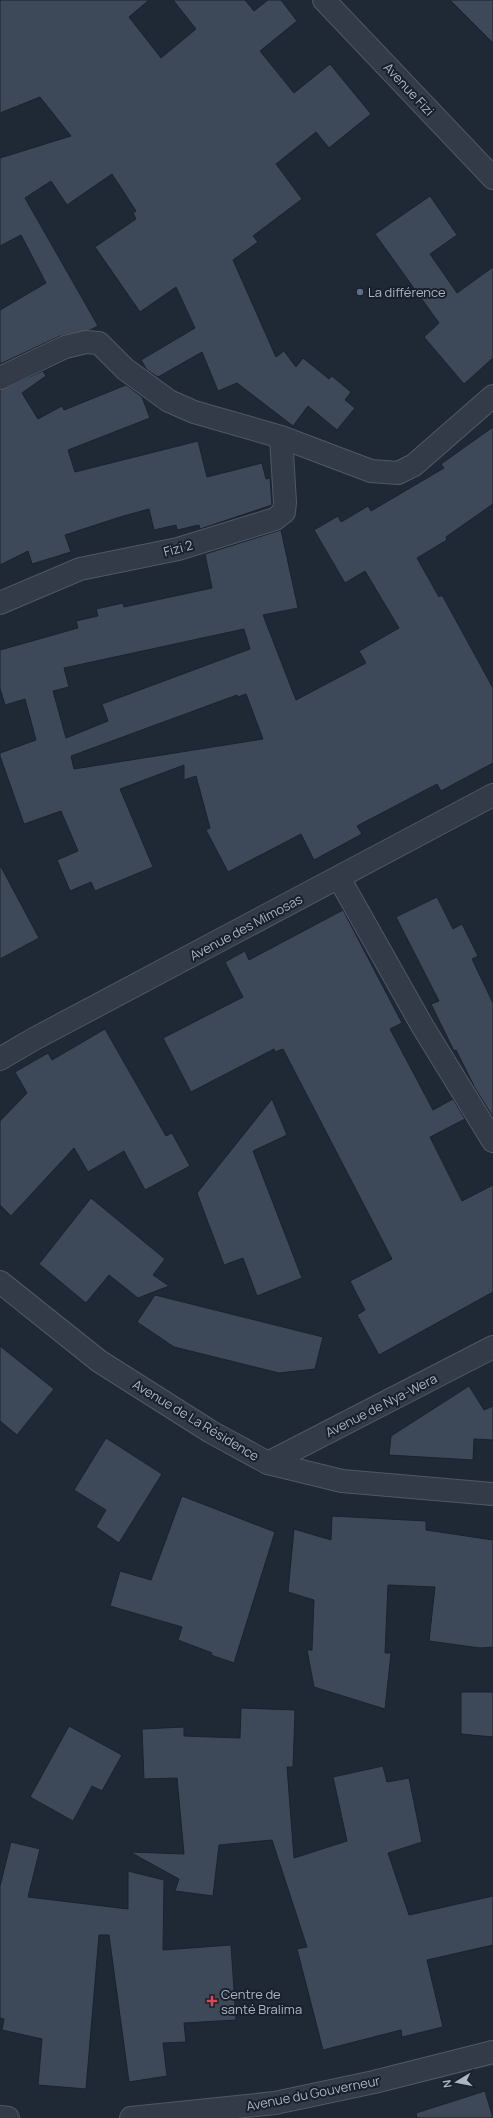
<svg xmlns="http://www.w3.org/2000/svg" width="493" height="2118" font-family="Manrope,sans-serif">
  <rect width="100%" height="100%" fill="#1f2936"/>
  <g fill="#3d4959" stroke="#1a222d" fill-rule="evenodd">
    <path d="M 0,0 L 149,0 L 129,17 L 161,58 L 196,29 L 173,0 L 245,0 L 254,11 L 268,0 L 281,0 L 297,21 L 260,51 L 294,93 L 330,64 L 371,114 L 329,148 L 316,132 L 276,164 L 302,199 L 253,236 L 258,242 L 233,260 L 276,357 L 284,351 L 296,367 L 303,358 L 329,379 L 332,376 L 351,392 L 345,400 L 355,408 L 337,430 L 308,406 L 293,426 L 237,383 L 218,391 L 202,352 L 158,377 L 147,370 L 141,360 L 195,328 L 176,287 L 140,312 L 95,247 L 136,219 L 133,213 L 136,211 L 112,174 L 67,205 L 51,181 L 25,198 L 98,326 L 90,330 L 60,336 L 0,364 L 0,310 L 46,283 L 21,235 L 0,246 L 0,158 L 71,136 L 40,97 L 0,113 Z"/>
    <path d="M 450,0 L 493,0 L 493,43 Z"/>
    <path d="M 430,196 L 457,235 L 430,254 L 457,293 L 493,267 L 493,358 L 464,384 L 424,337 L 439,323 L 375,234 Z"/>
    <path d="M 43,371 L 46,376 L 22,393 L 38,419 L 62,406 L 64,410 L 126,385 L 142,397 L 150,418 L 68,450 L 75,472 L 198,441 L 207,477 L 262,463 L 266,479 L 270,478 L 272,505 L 200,529 L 199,525 L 177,530 L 176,525 L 154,530 L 149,509 L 120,517 L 65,535 L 71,552 L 32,564 L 28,551 L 0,565 L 0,390 Z"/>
    <path d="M 493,427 L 493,504 L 446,537 L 447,540 L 417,558 L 439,597 L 442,595 L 493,688 L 493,763 L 441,791 L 437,784 L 357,826 L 362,834 L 314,860 L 301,834 L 228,872 L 206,830 L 210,828 L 196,776 L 184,780 L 184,765 L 120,789 L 153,867 L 95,891 L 91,882 L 70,891 L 57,860 L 78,851 L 61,811 L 24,824 L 0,756 L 0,753 L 36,740 L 25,699 L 5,705 L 0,688 L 0,650 L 78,628 L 76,621 L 98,616 L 96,609 L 123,603 L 124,607 L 212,588 L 205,554 L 281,530 L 298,608 L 263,615 L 296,700 L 366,663 L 359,651 L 399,628 L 365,571 L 345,583 L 314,530 L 338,516 L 341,522 L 368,506 L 371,511 L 444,468 L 441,464 ZM 244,629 L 250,649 L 102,704 L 108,721 L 66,738 L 53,691 L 69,687 L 64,668 ZM 246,694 L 263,739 L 74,769 L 71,756 L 237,695 L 238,697 Z"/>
    <path d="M 0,865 L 39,938 L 0,959 Z"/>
    <path d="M 437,897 L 453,929 L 462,924 L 478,956 L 472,959 L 493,1003 L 493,1117 L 475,1088 L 456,1050 L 454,1051 L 431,1004 L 439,1001 L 396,917 Z"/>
    <path d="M 343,910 L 402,1023 L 390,1029 L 433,1110 L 453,1099 L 465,1119 L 430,1137 L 462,1201 L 493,1185 L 493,1292 L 379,1355 L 357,1315 L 365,1310 L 350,1281 L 392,1259 L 283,1049 L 275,1052 L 274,1049 L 191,1092 L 163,1038 L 243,997 L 225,962 L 245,951 L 249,960 Z"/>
    <path d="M 105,1029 L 166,1136 L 172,1133 L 190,1166 L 145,1190 L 124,1151 L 88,1172 L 74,1148 L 11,1216 L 0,1205 L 0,1121 L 27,1093 L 15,1072 L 48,1053 L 52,1060 Z"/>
    <path d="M 272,1099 L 287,1135 L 253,1151 L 302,1278 L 257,1296 L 243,1258 L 224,1265 L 197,1193 Z"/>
    <path d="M 91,1198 L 165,1259 L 153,1275 L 169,1286 L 138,1298 L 109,1275 L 86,1303 L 39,1264 Z"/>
    <path d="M 155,1295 L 323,1337 L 315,1369 L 279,1373 L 174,1347 L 137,1322 Z"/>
    <path d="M 0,1346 L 54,1389 L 17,1435 L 0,1421 Z"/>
    <path d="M 469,1386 L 484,1410 L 493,1406 L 493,1440 L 474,1439 L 473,1460 L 389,1455 L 391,1436 Z"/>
    <path d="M 106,1438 L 162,1474 L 119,1543 L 96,1527 L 106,1510 L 74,1490 Z"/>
    <path d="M 182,1496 L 275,1532 L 234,1663 L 211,1655 L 212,1653 L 178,1640 L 182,1627 L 110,1606 L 120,1571 L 151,1580 Z"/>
    <path d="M 332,1516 L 426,1521 L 426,1530 L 493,1540 L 493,1647 L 480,1648 L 429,1641 L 435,1587 L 388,1585 L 385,1653 L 391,1653 L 385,1709 L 314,1687 L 307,1650 L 312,1650 L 314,1600 L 288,1592 L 294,1529 L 331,1540 Z"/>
    <path d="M 461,1692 L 493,1692 L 493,1737 L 461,1734 Z"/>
    <path d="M 241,1708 L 295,1710 L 293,1767 L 287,1767 L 294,1858 L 347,1841 L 333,1777 L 383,1766 L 387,1782 L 409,1778 L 422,1842 L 388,1853 L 409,1915 L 493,1896 L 493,1945 L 427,1960 L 443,2027 L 402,2037 L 401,2030 L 323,2050 L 297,1949 L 307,1947 L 272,1840 L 219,1845 L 213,1896 L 175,1891 L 179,1879 L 130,1852 L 184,1854 L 177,1778 L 144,1779 L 142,1729 L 184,1727 L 184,1736 L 240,1738 Z"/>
    <path d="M 69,1726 L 122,1755 L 102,1791 L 92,1786 L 73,1821 L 30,1797 Z"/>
    <path d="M 11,1842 L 40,1849 L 28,1897 L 128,1909 L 128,1871 L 164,1880 L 163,1950 L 231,1945 L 236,2020 L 184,2023 L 186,2042 L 163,2043 L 167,2076 L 129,2082 L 109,1935 L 99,1935 L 86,2089 L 38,2085 L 42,2039 L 2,2030 L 4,2019 L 0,2018 L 0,1886 Z"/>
    <path d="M 485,2091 L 493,2118 L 417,2118 L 416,2113 Z"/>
  </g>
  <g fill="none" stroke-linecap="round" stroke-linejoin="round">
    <defs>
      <g id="street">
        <path d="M 324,0 L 493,178"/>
        <path d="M 0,378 L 65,347 L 86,342 L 99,343 L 125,369 L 169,401 L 194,412 L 281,437 L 371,471 L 398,473 L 414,465 L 493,396"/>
        <path d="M 0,603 L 80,569 L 178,549 L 275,519 L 284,512 L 285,502 L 281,437"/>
        <path d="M 339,878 L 423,1027 L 493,1141"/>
        <path d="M 0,1059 L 34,1039 L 493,795"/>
        <path d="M 0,1282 L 99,1361 L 211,1432 L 268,1463 L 342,1481 L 493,1494"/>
        <path d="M 268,1463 L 493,1347"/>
        <path d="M 0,2117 L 8,2118"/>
        <path d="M 131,2118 L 275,2103 L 374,2082 L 493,2052"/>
      </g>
    </defs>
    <use href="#street" stroke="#505865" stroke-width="24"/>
    <use href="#street" stroke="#323b47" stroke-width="22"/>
  </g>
  <circle fill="#5c6f8a" stroke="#18202b" stroke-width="1.5" cx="360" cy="292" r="4"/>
  <path fill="#e0444e" stroke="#18202b" stroke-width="1.5" d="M210 1995h4v4h4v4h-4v4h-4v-4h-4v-4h4z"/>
  <g text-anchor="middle" stroke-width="4" stroke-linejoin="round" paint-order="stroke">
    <g font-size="13" fill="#acb5c4" stroke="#18202b">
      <text transform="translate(409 89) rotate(47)" y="5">Avenue Fizi</text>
      <text transform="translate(178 548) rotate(-15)" y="5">Fizi 2</text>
      <text transform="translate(246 927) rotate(-28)" y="5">Avenue des Mimosas</text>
      <text transform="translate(381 1405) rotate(-27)" y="5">Avenue de Nya-Wera</text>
      <text transform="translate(196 1420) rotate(31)" y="5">Avenue de La Résidence</text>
      <text transform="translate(313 2093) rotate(-11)" y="5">Avenue du Gouverneur</text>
    </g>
    <g font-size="13" fill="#acb5c4" stroke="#18202b" text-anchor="start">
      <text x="368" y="297">La différence</text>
      <text x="221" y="1999">Centre de<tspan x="221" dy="15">santé Bralima</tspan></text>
    </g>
  </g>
  <g transform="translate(457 2082) rotate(260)" stroke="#18202b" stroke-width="3" paint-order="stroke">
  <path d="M0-3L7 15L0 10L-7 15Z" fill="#acb5c4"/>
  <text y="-6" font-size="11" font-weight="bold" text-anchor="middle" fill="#acb5c4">N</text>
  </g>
</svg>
